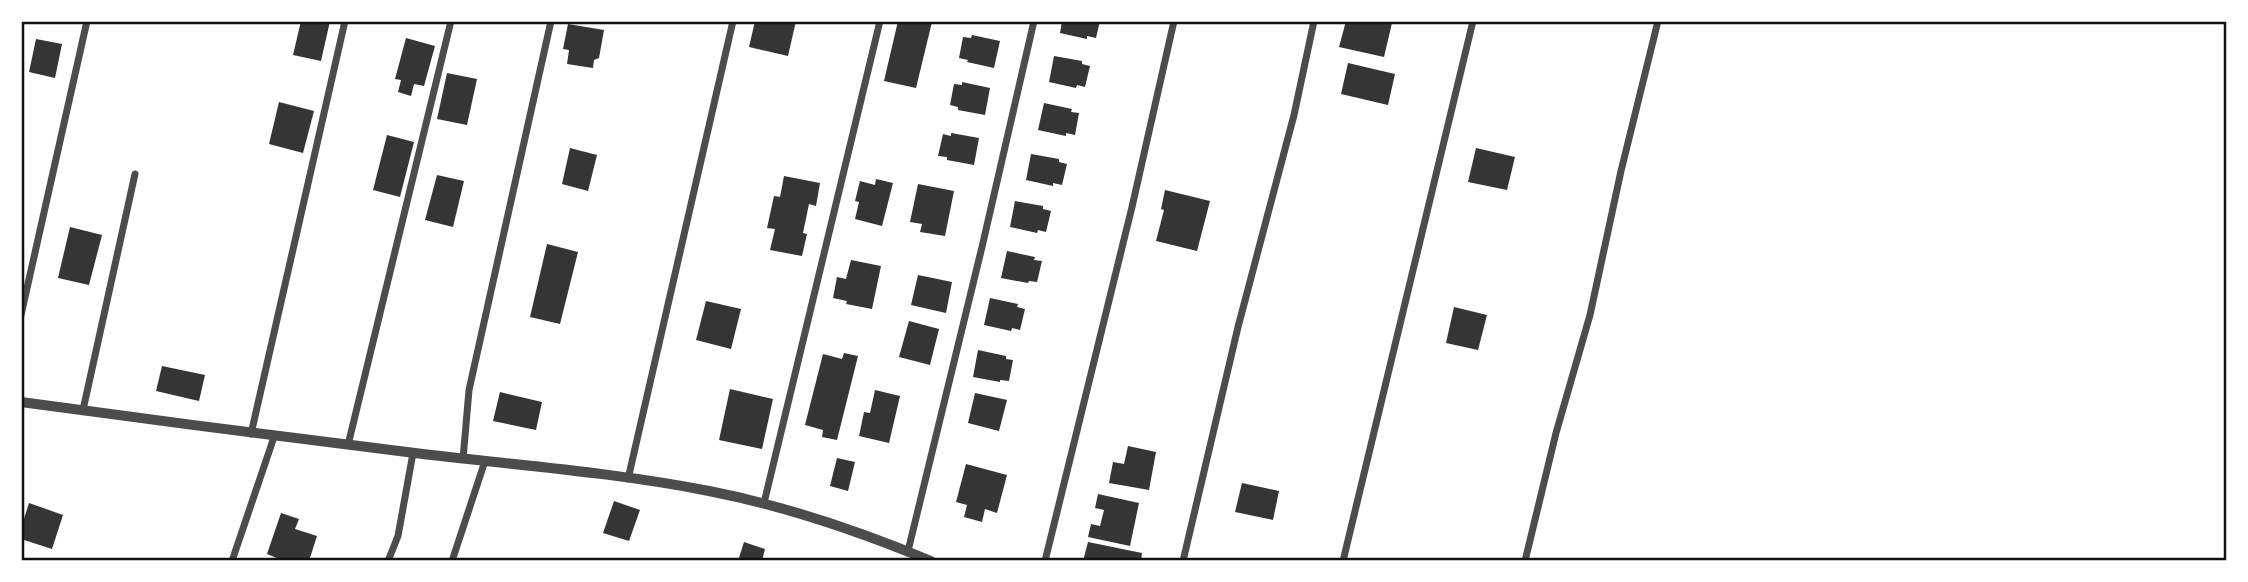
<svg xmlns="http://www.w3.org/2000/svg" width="2248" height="582" font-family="'DejaVu Sans',sans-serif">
  <rect width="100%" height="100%" fill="#fff"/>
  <g fill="#353535">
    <path d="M 301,21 L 330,21 L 321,61 L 293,55 Z"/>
    <path d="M 755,21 L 796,21 L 788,56 L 749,47 Z"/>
    <path d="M 898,21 L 932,22 L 916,88 L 884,81 Z"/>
    <path d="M 1062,21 L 1100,21 L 1096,38 L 1087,36 L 1087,39 L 1060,33 Z"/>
    <path d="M 1346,21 L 1382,21 L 1392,23 L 1384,57 L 1339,47 Z"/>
    <path d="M 568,24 L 604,30 L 599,58 L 594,60 L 593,68 L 567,64 L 569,50 L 563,49 Z"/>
    <path d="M 972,35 L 1000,41 L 994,68 L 967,62 L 968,60 L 959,58 L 963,37 L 971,38 Z"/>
    <path d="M 406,38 L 435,46 L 424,86 L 414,84 L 411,96 L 398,92 L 401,80 L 395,79 Z"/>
    <path d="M 36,39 L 62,44 L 55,78 L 29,72 Z"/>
    <path d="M 1054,56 L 1082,61 L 1082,64 L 1090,66 L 1085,87 L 1077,85 L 1076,88 L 1049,82 Z"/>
    <path d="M 1348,63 L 1395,74 L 1388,105 L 1341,94 Z"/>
    <path d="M 447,73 L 477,79 L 467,125 L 437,119 Z"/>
    <path d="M 962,82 L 990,88 L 985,115 L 958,110 L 958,107 L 950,105 L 954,84 L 962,85 Z"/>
    <path d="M 279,102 L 314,111 L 303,153 L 269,144 Z"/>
    <path d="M 1044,103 L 1072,109 L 1071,112 L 1079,113 L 1075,135 L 1066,133 L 1066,136 L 1038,130 Z"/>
    <path d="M 951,133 L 979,138 L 974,165 L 947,160 L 947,157 L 938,156 L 943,134 L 951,136 Z"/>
    <path d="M 387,135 L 414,142 L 400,197 L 373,190 Z"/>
    <path d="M 570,148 L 597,155 L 588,191 L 562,184 Z"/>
    <path d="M 1476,148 L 1515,157 L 1507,190 L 1468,182 Z"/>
    <path d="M 1031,154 L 1059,159 L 1059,162 L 1067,164 L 1062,185 L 1053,183 L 1053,186 L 1026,180 Z"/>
    <path d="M 437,175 L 464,181 L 453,227 L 425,220 Z"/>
    <path d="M 784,176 L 820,183 L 816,206 L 809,204 L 803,233 L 807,234 L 802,256 L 770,250 L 775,229 L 767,228 L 774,196 L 780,197 Z"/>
    <path d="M 876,179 L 893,183 L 882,226 L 855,219 L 859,202 L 855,201 L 860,181 L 875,185 Z"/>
    <path d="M 918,184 L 954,191 L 945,236 L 920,232 L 922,224 L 910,222 Z"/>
    <path d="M 1165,190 L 1210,201 L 1197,251 L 1156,241 L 1164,210 L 1161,209 Z"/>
    <path d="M 1015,201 L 1043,206 L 1043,209 L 1051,211 L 1046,232 L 1038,230 L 1037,233 L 1010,227 Z"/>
    <path d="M 70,227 L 102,235 L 89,285 L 58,278 Z"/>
    <path d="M 547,244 L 578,252 L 560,324 L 530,317 Z"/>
    <path d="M 1007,251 L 1035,257 L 1034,260 L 1042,261 L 1037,282 L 1029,281 L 1028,283 L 1001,278 Z"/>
    <path d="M 851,260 L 881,266 L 872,309 L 846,304 L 847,301 L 833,298 L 837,277 L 846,279 Z"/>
    <path d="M 918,275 L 952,282 L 946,313 L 911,305 Z"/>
    <path d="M 990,298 L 1018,304 L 1017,307 L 1025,309 L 1020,330 L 1012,328 L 1011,331 L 984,325 Z"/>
    <path d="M 706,301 L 741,309 L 731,349 L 696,340 Z"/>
    <path d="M 1454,307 L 1487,315 L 1478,350 L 1446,343 Z"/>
    <path d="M 909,321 L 939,329 L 930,365 L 899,357 Z"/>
    <path d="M 978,350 L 1006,356 L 1006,359 L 1013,360 L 1009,381 L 1000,380 L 1000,382 L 973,377 Z"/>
    <path d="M 844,353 L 858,356 L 837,440 L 822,437 L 823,430 L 805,425 L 823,354 L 842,359 Z"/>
    <path d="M 162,366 L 205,375 L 199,401 L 156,391 Z"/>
    <path d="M 730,389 L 773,399 L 762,449 L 719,440 Z"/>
    <path d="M 875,390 L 900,396 L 889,443 L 859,436 L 864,412 L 870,413 Z"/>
    <path d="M 500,392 L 542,402 L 536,430 L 493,421 Z"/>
    <path d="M 975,393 L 1007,400 L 999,431 L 968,423 Z"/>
    <path d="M 1128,446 L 1156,452 L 1149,490 L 1109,483 L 1113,462 L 1124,464 Z"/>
    <path d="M 837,458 L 855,462 L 848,491 L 830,486 Z"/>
    <path d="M 966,464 L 1007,475 L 997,513 L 985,509 L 982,522 L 964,517 L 967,505 L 956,502 Z"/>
    <path d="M 1242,483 L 1279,491 L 1273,520 L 1235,512 Z"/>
    <path d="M 1098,494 L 1139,503 L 1130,546 L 1088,537 L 1091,524 L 1100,526 L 1104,510 L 1095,508 Z"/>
    <path d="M 614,501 L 640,510 L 629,541 L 603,533 Z"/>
    <path d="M 29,503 L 63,515 L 52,549 L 21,539 L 21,528 Z"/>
    <path d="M 281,513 L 299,519 L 295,529 L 317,536 L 309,561 L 284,561 L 267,554 Z"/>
    <path d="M 744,542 L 765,549 L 762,561 L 738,561 Z"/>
    <path d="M 1088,542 L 1142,553 L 1141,561 L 1083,561 Z"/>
  </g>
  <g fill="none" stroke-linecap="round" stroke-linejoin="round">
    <g stroke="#4c4c4c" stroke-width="7">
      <path d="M 21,315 L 87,21"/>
      <path d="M 83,410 L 135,174"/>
      <path d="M 251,434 L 345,21"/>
      <path d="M 348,445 L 451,21"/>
      <path d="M 463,459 L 469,390 L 551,21"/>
      <path d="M 628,479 L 733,21"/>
      <path d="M 764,503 L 880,21"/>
      <path d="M 908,551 L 982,247 L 1034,21"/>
      <path d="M 232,561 L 274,437"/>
      <path d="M 388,561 L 398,536 L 413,453"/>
      <path d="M 452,561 L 485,461"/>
      <path d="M 1045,561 L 1132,207 L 1174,21"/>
      <path d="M 1183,561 L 1238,327 L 1294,115 L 1314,21"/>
      <path d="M 1343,561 L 1473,21"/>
      <path d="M 1525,561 L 1556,433 L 1590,315 L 1621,171 L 1658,21"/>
    </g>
    <path stroke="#4c4c4c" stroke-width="10" d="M 21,402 C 152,420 284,437 415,453 C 513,465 613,472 709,491 C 786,506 859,531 931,561"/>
  </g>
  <rect width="2248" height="582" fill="none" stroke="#ffffff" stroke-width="46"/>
  <rect x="23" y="23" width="2202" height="536" fill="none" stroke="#111" stroke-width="2.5"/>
</svg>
